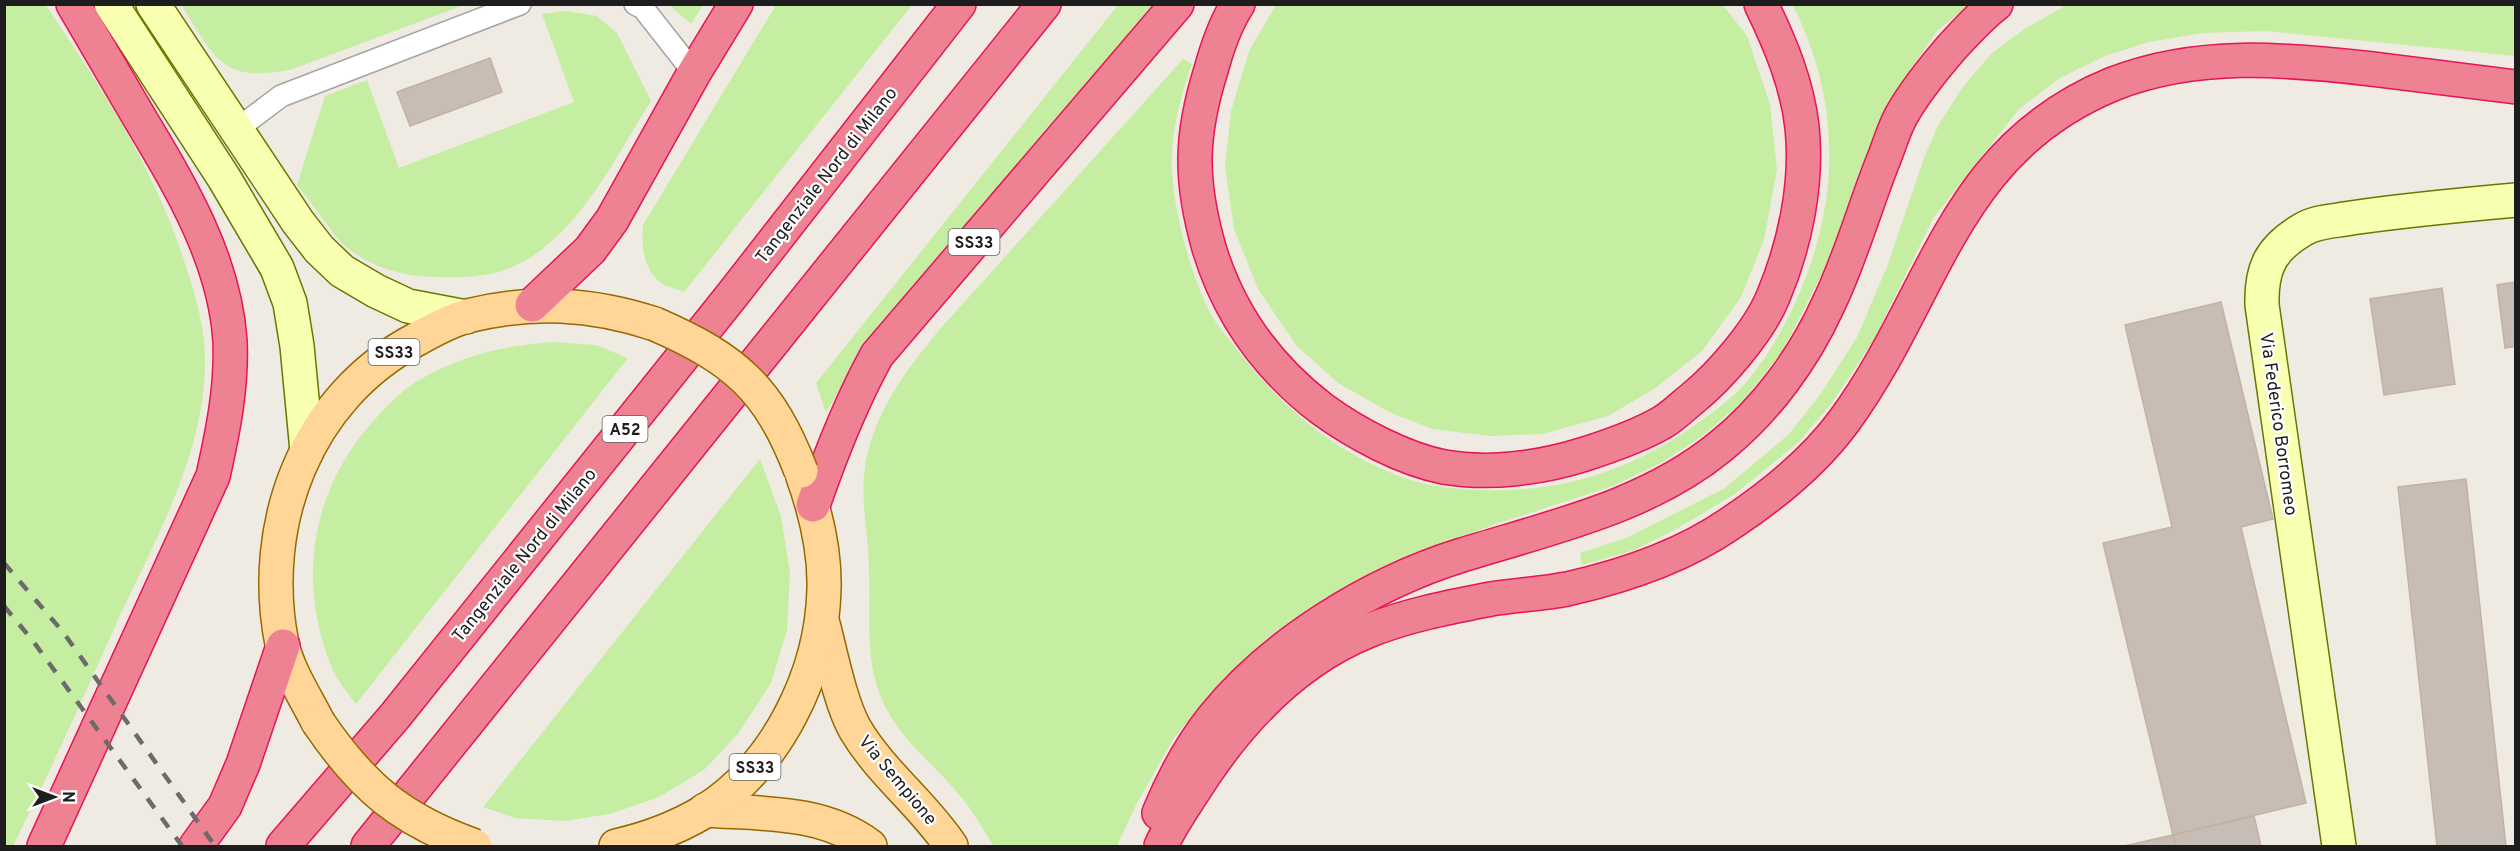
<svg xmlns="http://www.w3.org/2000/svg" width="2520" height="851" font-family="Overpass,sans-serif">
  <rect width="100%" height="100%" fill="#efebe2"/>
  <g fill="#c5eea3">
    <path d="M 45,4 C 103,90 158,173 188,273 C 197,300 205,330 205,359 C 206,451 156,538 118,620 C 84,696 50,772 13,846 L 5,846 L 4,5 Z"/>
    <path d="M 2068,4 L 2515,6 L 2515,56 L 2266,31 L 2204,33 L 2149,42 L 2105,56 L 2060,78 L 2019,109 L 1934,217 L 1872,343 L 1831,404 L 1799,442 L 1735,494 L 1678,528 L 1635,550 L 1582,565 L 1580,553 L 1628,537 L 1725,488 L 1789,434 L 1820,395 L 1857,337 L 1888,264 L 1924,158 L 1938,126 L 1962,88 L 1991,54 L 2023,30 Z"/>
    <path d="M 181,5 L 464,5 L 293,69 C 220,84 217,59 181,5 Z"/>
    <path d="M 669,5 L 703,5 L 691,24 Z"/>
    <path d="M 776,5 L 912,5 L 684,292 C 677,289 667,287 661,283 C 643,269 641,245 643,225 Z"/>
    <path d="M 1118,5 L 1160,5 L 1138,26 C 1087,85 1036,144 985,202 C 927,269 869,335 826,413 L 816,383 Z"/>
    <path d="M 1276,5 L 1723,5 L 1747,36 L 1770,104 L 1777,170 L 1764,240 L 1741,297 L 1702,351 L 1654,389 L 1608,416 L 1542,434 L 1490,436 L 1432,429 L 1389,412 L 1338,383 L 1296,345 L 1258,289 L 1234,229 L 1225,166 L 1231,111 L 1249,51 Z"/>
    <path d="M 1792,5 L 1969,5 L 1937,31 L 1894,94 L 1824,270 L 1782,352 L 1742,402 L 1701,437 L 1661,463 L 1613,486 L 1496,524 L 1388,564 L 1324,599 L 1270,636 L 1217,686 L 1174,738 L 1136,805 L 1117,846 L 994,846 C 983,830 974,812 961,797 C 938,768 905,744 887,710 C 863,664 871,622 869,572 C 869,537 860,502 865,467 C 873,413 907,369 940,329 L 1183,59 L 1192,64 C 1180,98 1170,136 1172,172 C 1175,216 1191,277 1212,316 C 1218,327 1228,337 1235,347 C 1281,408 1341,458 1414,481 C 1434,487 1458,489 1478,490 C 1558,493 1626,473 1692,427 C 1711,414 1732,399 1747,381 C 1778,344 1801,296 1815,250 C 1836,181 1834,108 1808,40 C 1803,28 1799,15 1792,5 Z"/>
    <path d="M 566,11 L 597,16 L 617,33 L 651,101 C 615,158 575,242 510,268 C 487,277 461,278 438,277 C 405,277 371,268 345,246 C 331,232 311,202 297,185 L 325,96 L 367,80 L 399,168 L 574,102 L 542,14 Z"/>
    <path d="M 554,342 L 596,345 L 628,358 L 356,704 C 348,693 336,680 331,666 C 298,583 310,495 369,426 C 383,410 400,391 419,380 C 465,354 502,346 554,342 Z"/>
    <path d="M 760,459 L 781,516 L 790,573 L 787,630 L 771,683 L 738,734 L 704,770 L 659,797 L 610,814 L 564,821 L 515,818 L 483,807 Z"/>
  </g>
  <g fill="#c7bdb5" stroke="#c2b2a3" stroke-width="1.5">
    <path d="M 490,58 L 502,92 L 410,126 L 397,92 Z"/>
    <path d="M 2516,282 L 2516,346 L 2505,348 L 2497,285 Z"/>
    <path d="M 2442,288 L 2455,384 L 2384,395 L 2370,299 Z"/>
    <path d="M 2221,302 L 2273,519 L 2241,527 L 2306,803 L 2173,835 L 2103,543 L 2172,527 L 2125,325 Z"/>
    <path d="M 2466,479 L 2506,846 L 2437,846 L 2398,487 Z"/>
    <path d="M 2254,816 L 2261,846 L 2176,846 L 2173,835 Z"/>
    <path d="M 2173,835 L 2176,846 L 2124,846 Z"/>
  </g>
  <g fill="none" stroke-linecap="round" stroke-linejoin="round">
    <defs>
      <g id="lane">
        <path d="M 635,4 L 643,8 L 694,73"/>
        <path d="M 236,130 L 281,96 L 520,4"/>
      </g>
      <g id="secondary">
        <path d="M 111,4 L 224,178 L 277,268 L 290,303 L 297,346 L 307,451"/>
        <path d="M 153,4 L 298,222 L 319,249 L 342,271 L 376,291 L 408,306 L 466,317"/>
        <path d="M 2339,846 L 2262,305 C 2261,269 2270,249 2302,230 C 2316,221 2336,221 2351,218 C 2406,210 2460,205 2516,200"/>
      </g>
      <g id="primary">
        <path d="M 823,624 C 831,654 840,702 855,729 C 881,773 923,804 951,846"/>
        <path d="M 318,722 C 306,698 288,671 282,644 C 258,524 306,397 417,339 C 433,330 450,321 467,316 C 532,300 591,303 655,324"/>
        <path d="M 705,810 C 761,814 823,810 870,846"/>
        <path d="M 616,846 C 647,839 677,828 705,811 C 777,765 822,674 824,589 C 825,551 816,513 803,477"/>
      </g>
      <g id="highway">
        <path d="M 1238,4 C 1225,24 1217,48 1211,70 C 1190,137 1190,181 1209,248 C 1229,314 1267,367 1322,409 C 1355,433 1403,459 1444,467 C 1490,475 1541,468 1585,454 C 1610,446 1639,436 1663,422 C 1673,416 1683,406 1693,398 C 1721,375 1759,331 1773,297 C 1795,245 1808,183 1802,127 C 1797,83 1780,43 1761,4"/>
        <path d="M 532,305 L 590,250 L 612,220 L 694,73 L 736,4"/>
        <path d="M 813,505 C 831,453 850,404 877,355 L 1177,4"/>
        <path d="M 1159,813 C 1173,779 1190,747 1213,718 C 1273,643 1372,583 1462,555 C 1552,527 1647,507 1721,446 C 1766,410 1804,358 1828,305 C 1851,258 1865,205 1885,156 C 1890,143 1894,129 1901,116 C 1915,91 1933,69 1952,47 C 1965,33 1980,16 1996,4"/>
        <path d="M 44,846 L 213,476 C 223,431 232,387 230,341 C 225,261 182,189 142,122 C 119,83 96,44 73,4"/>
        <path d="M 196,846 L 225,806 L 243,764 L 283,646"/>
        <path d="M 283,846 L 395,716 L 733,294 L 959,4"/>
        <path d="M 368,846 L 1044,4"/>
        <path d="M 1161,846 C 1169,828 1180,812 1191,795 C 1234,726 1291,662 1368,631 C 1407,615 1450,607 1491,599 C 1516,595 1542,594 1567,589 C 1625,576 1682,557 1731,523 C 1773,495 1814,462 1844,421 C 1936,296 1951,150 2113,84 C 2197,51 2285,59 2372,69 C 2420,75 2468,81 2516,87"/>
      </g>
    </defs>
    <use href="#lane" stroke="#a4a4a4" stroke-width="24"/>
    <use href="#secondary" stroke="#677800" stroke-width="36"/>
    <use href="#primary" stroke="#966900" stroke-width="36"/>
    <use href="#highway" stroke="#e71556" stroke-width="36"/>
    <use href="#lane" stroke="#fff" stroke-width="21"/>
    <use href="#secondary" stroke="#f8ffb0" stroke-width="33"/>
    <use href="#primary" stroke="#ffd697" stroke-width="33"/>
    <use href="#highway" stroke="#ee8293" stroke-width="33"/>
    <g stroke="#6b6b6b" stroke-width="4.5" stroke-dasharray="12 12" stroke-linecap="butt">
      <path d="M 4,563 L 63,632 L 215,846"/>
      <path d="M 4,606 L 33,641 L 182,846"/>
    </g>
    <defs>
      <g id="primary-bridge">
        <path d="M 655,324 C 735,359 769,388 801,471"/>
        <path d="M 318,722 C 362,787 401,820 475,846"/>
      </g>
    </defs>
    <use href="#primary-bridge" stroke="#966900" stroke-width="36" stroke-linecap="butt"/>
    <use href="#primary-bridge" stroke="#ffd697" stroke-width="33"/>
  </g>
  <g text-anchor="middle" stroke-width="4.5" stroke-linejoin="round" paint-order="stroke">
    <g fill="#fff" stroke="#616161" stroke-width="1.5">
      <rect x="948.5" y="229" width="51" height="26" rx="4.5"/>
      <rect x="368.5" y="339" width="51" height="26" rx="4.5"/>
      <rect x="602.5" y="416" width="45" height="26" rx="4.5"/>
      <rect x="729.5" y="754" width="51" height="26" rx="4.5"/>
    </g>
    <g font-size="16" font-weight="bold" fill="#1d1d1d">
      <text x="974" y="248">SS33</text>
      <text x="394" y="358">SS33</text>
      <text x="625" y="435">A52</text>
      <text x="755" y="773">SS33</text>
    </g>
    <g font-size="18" fill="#1d1d1d" stroke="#fff">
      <text transform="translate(826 175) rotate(-52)" y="6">Tangenziale Nord di Milano</text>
      <text transform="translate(2279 424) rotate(82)" y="6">Via Federico Borromeo</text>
      <text transform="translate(524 555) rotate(-51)" y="6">Tangenziale Nord di Milano</text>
      <text transform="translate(898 780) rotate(50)" y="6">Via Sempione</text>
    </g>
  </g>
  <rect width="2520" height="851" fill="none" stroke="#1d1d1d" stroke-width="12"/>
  <g transform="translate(54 797) rotate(90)" stroke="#ffffff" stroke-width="4.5" paint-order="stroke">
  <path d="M0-4.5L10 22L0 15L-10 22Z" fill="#1d1d1d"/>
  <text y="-9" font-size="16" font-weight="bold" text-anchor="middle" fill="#1d1d1d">N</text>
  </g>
</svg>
